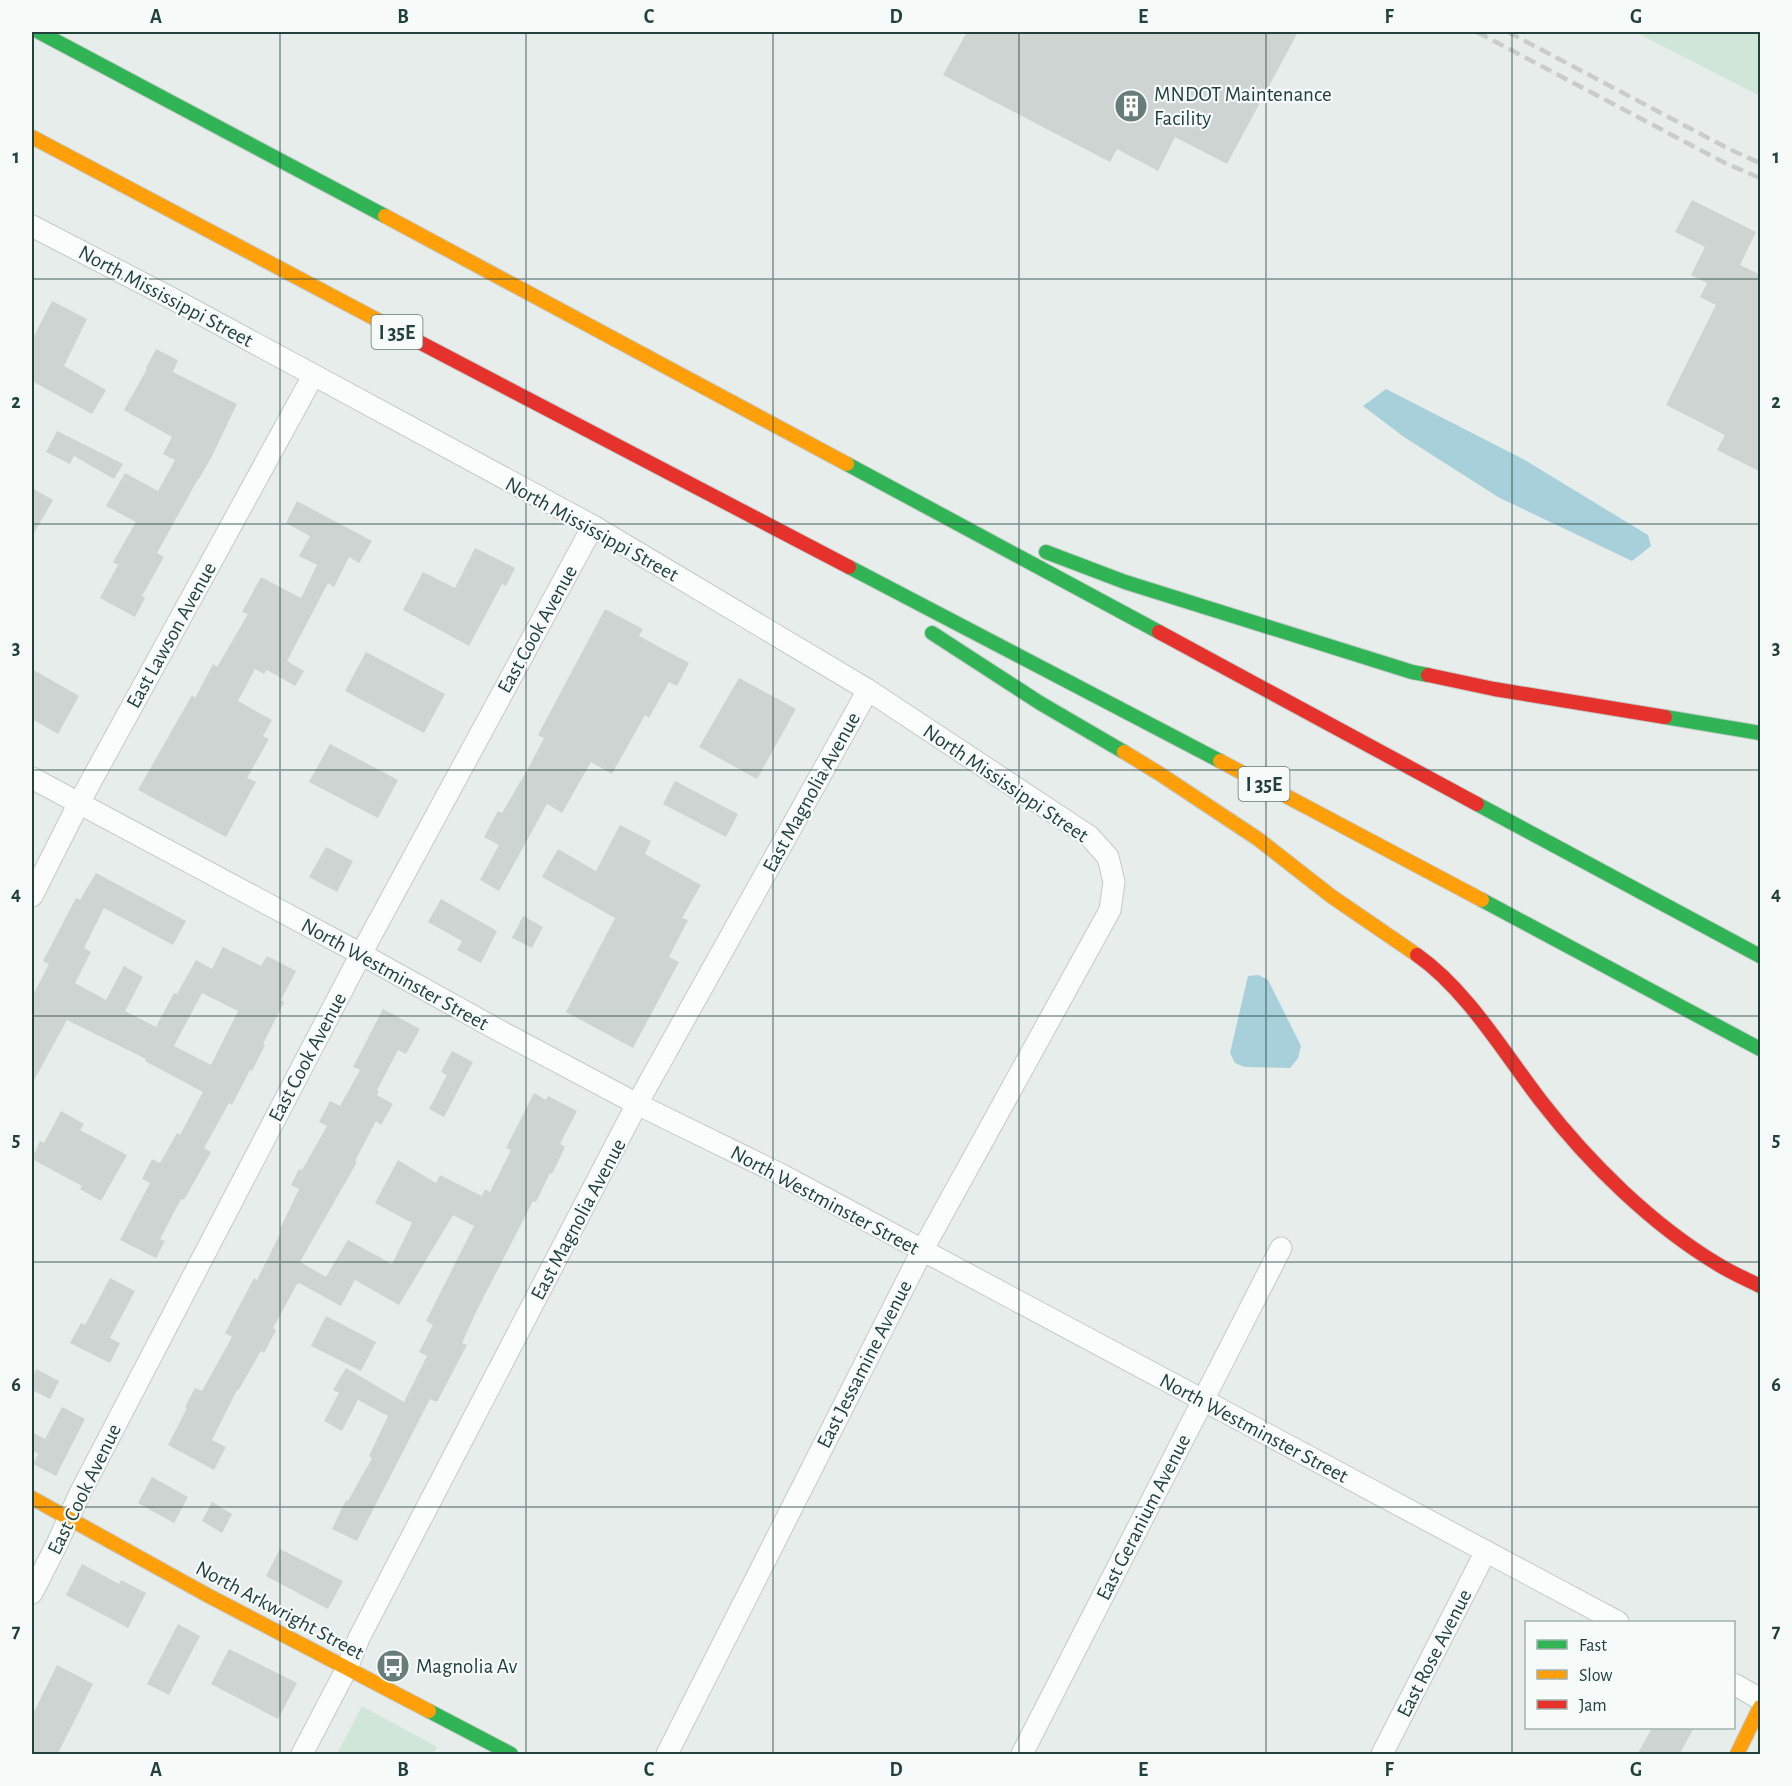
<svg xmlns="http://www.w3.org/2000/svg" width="1792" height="1786" font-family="'Alegreya Sans',sans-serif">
  <rect width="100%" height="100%" fill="#e7edea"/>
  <g fill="#d0e6d8">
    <path d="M 1635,32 L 1760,32 L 1760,96 Z"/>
    <path d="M 362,1706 L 437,1747 L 433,1754 L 337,1754 Z"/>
  </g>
  <g fill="#a7d0db">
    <path d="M 1386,389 L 1523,459 L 1648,535 L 1651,546 L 1632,561 L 1498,497 L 1404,437 L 1363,406 Z"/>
    <path d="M 1258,975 L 1268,980 L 1301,1046 L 1298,1058 L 1290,1068 L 1245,1067 L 1235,1063 L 1230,1053 L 1248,976 Z"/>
  </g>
  <g fill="#ced4d2" fill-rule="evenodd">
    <path d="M 967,32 L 1298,32 L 1227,164 L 1175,137 L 1158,171 L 1117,149 L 1110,162 L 943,75 Z"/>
    <path d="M 1692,200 L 1756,232 L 1740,265 L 1761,275 L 1761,472 L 1717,450 L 1725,435 L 1666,405 L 1716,305 L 1700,297 L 1707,283 L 1691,275 L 1705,247 L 1675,232 Z"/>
    <path d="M 52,301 L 87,319 L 64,366 L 106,390 L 92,414 L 32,381 L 32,340 Z"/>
    <path d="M 156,349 L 178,360 L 173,372 L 237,404 L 211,458 L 199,479 L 198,479 L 157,553 L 164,557 L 142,596 L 145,598 L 135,617 L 100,598 L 118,565 L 113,562 L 136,522 L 106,506 L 125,473 L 158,491 L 175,460 L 163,454 L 172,437 L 124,410 L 147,369 L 146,368 Z"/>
    <path d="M 57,431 L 123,464 L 114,479 L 74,456 L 70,464 L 46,452 Z"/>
    <path d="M 32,488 L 53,500 L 32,537 Z"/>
    <path d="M 297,501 L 372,541 L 359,563 L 349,557 L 334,587 L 328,583 L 287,661 L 304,671 L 295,686 L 267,670 L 264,674 L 255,669 L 238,701 L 272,720 L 263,736 L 269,739 L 247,778 L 256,782 L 226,837 L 138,790 L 192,695 L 195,698 L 213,664 L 217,667 L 248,614 L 242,612 L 261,577 L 301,598 L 317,565 L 299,556 L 310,536 L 286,523 Z"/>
    <path d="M 475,548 L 515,568 L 506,586 L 502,584 L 469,646 L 403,610 L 423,572 L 455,588 Z"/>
    <path d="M 605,609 L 643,629 L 639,636 L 689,663 L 677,686 L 669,682 L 649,718 L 645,715 L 612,774 L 591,762 L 562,813 L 547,804 L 499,891 L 480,880 L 499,845 L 484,837 L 498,811 L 502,813 L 531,763 L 544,738 L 538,735 Z"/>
    <path d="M 366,652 L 445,694 L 424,733 L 345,691 Z"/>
    <path d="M 32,669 L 79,696 L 58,734 L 32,719 Z"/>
    <path d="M 739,678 L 796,709 L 757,779 L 699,747 Z"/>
    <path d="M 330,744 L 398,780 L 378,818 L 309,782 Z"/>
    <path d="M 675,781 L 738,814 L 726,837 L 663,804 Z"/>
    <path d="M 620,825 L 651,841 L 645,854 L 701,885 L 682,918 L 688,920 L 669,957 L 679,962 L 633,1048 L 566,1012 L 615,918 L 542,877 L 558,849 L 596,871 Z"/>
    <path d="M 326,847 L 353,861 L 337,892 L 309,877 Z"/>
    <path d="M 96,873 L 186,921 L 173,945 L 104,908 L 84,948 L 91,952 L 75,983 L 106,1000 L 124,966 L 143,977 L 125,1011 L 156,1027 L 174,993 L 177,994 L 196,960 L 212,969 L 223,947 L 261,966 L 267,956 L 296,971 L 281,1000 L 284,1002 L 263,1044 L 265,1045 L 252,1071 L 250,1070 L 232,1105 L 229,1103 L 204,1148 L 211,1152 L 184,1200 L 181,1199 L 160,1239 L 165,1241 L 156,1258 L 120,1240 L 150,1183 L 142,1179 L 152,1159 L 160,1163 L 177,1133 L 180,1135 L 203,1092 L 145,1061 L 146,1059 L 67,1020 L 32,1084 L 32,997 L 49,964 L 43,961 L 76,898 L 80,900 ZM 202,993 L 238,1011 L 211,1065 L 174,1046 Z"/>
    <path d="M 441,899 L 497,931 L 481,963 L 457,950 L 462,941 L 428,922 Z"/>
    <path d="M 523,916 L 543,927 L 532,948 L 512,938 Z"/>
    <path d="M 383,1009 L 420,1029 L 406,1054 L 398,1050 L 377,1090 L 379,1091 L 377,1095 L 393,1104 L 381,1125 L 376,1121 L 355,1161 L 357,1162 L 300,1262 L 326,1277 L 348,1240 L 392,1264 L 412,1223 L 375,1203 L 398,1160 L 436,1183 L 440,1175 L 482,1196 L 485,1189 L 490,1192 L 511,1150 L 506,1148 L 534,1093 L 546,1100 L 548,1096 L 577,1111 L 560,1144 L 565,1147 L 552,1174 L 550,1173 L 536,1202 L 533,1201 L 477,1310 L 462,1343 L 467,1345 L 437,1402 L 430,1399 L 357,1541 L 332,1529 L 346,1500 L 348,1501 L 372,1458 L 369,1456 L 388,1416 L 358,1400 L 342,1431 L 324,1421 L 339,1393 L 333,1390 L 346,1368 L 404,1402 L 427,1356 L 419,1352 L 433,1325 L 426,1321 L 474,1226 L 453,1215 L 399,1305 L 355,1280 L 341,1306 L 299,1283 L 297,1284 L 273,1328 L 276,1330 L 264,1353 L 261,1351 L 238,1391 L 237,1390 L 212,1440 L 226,1447 L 214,1470 L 168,1445 L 187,1408 L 185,1407 L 195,1388 L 202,1391 L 232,1337 L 225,1333 L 254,1278 L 257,1280 L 281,1232 L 279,1231 L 299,1189 L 291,1185 L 299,1169 L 302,1170 L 327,1126 L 319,1122 L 330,1101 L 340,1106 L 360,1070 L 353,1067 Z"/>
    <path d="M 452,1051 L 473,1062 L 444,1117 L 429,1109 L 447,1075 L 441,1072 Z"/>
    <path d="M 61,1111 L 84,1124 L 80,1130 L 127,1155 L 101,1201 L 80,1189 L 82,1186 L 32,1159 L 40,1141 L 44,1143 Z"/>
    <path d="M 110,1278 L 135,1291 L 110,1338 L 120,1343 L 110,1363 L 70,1343 L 81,1323 L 85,1325 Z"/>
    <path d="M 326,1316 L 376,1342 L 361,1371 L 311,1346 Z"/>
    <path d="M 36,1369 L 59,1381 L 50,1399 L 32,1390 L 32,1379 Z"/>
    <path d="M 62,1407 L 85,1419 L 56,1476 L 33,1464 L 38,1454 L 32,1450 L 32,1432 L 45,1439 Z"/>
    <path d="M 152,1477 L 188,1497 L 174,1523 L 138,1503 Z"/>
    <path d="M 212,1502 L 232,1514 L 222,1533 L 202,1521 Z"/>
    <path d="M 280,1549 L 343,1581 L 328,1609 L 266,1576 Z"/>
    <path d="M 82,1564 L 119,1584 L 121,1580 L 146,1593 L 128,1628 L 66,1595 Z"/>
    <path d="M 178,1624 L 200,1636 L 169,1695 L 147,1684 Z"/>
    <path d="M 229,1649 L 297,1683 L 278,1719 L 211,1684 Z"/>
    <path d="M 57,1665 L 93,1684 L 57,1755 L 32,1755 L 32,1716 Z"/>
    <path d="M 1652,1728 L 1694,1728 L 1679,1755 L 1637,1755 Z"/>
  </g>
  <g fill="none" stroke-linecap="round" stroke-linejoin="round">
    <defs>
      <g id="street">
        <path d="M 32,226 L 173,299 L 593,526 L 868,690 L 1089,836 L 1108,857 L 1114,882 L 1110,910 L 922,1251 L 667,1754"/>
        <path d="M 32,778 L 361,954 L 498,1030 L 637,1104 L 780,1174 L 1618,1622"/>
        <path d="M 32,896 L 79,803 L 313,376"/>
        <path d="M 32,1593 L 57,1544 L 80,1493 L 361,954 L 593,526"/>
        <path d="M 1734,1684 L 1760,1699"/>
        <path d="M 302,1754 L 347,1668 L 359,1638 L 637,1104 L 868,690"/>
        <path d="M 1022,1754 L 1281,1248"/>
        <path d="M 1382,1754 L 1486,1551"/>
      </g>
      <g id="fast">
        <path d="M 39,32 L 385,216"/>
        <path d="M 847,464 L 1159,632"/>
        <path d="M 1046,552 L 1125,582 L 1412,672 L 1428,675"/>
        <path d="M 849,567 L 1220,761"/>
        <path d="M 932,633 L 1040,703 L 1124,752"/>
        <path d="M 1665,717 L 1760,733"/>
        <path d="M 1477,804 L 1760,956"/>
        <path d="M 1482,900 L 1760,1049"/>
        <path d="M 429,1711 L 511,1754"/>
      </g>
      <g id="slow">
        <path d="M 32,137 L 419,342"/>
        <path d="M 385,216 L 847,464"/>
        <path d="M 1124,752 L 1160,774 L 1258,839 L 1331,896 L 1417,955"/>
        <path d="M 1220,761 L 1482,900"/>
        <path d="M 32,1498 L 207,1595 L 429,1711"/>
        <path d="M 1737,1754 L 1760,1707"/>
      </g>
      <g id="jam">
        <path d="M 419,342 L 849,567"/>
        <path d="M 1159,632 L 1477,804"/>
        <path d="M 1428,675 L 1494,689 L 1665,717"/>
        <path d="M 1417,955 C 1467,990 1504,1053 1541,1101 C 1589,1163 1652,1225 1719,1265 C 1732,1273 1746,1279 1760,1286"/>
      </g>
    </defs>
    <use href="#street" stroke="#c4cac7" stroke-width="23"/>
    <use href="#fast" stroke="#c3cac8" stroke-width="16"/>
    <use href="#slow" stroke="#c3cac8" stroke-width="16"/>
    <use href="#jam" stroke="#c3cac8" stroke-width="16"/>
    <use href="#street" stroke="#fbfcfc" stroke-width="21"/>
    <use href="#fast" stroke="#30b455" stroke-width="14"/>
    <use href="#slow" stroke="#ff9f0a" stroke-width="14"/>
    <use href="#jam" stroke="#e5322d" stroke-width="14"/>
    <g stroke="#c8cdcb" stroke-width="4.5" stroke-dasharray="12 6" stroke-linecap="butt">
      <path d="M 1477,32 L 1725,163 L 1760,178"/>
      <path d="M 1508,32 L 1729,149 L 1760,163"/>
    </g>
  </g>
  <path fill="none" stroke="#23413c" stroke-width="1.5" stroke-opacity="0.55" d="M 280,32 L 280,1754M 526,32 L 526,1754M 773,32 L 773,1754M 1019,32 L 1019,1754M 1266,32 L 1266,1754M 1512,32 L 1512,1754M 32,279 L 1760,279M 32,524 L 1760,524M 32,770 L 1760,770M 32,1016 L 1760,1016M 32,1262 L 1760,1262M 32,1507 L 1760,1507"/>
  <defs>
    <symbol id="building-disc" viewBox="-11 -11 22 22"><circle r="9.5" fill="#687d79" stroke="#f6fbf9"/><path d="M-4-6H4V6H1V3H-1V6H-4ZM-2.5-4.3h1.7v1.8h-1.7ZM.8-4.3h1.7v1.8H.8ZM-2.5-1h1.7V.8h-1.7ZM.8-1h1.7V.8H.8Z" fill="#fff"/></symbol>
    <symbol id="bus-disc" viewBox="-11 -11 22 22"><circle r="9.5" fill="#687d79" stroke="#f6fbf9"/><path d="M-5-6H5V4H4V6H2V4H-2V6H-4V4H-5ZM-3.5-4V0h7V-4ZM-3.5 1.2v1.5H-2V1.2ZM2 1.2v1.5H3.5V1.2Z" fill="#fff"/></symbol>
  </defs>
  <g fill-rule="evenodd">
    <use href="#building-disc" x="1112" y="87" width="38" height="38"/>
    <use href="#bus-disc" x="374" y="1647" width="38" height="38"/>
  </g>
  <g text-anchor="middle" stroke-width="4.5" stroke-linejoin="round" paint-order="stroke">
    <g fill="#f6fbf9" stroke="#627975" stroke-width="1.5">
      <rect x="371.5" y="315" width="51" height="34" rx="4.5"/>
      <rect x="1238.5" y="767" width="51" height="34" rx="4.5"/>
    </g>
    <g font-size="20" font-weight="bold" fill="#23413c">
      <text x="397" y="339">I 35E</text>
      <text x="1264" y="791">I 35E</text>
    </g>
    <g font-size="21" fill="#23413c" stroke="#f6fbf9" text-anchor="start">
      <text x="1154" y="101">MNDOT Maintenance<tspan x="1154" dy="24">Facility</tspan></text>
      <text x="416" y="1673">Magnolia Av</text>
    </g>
    <g font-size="21" fill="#23413c" stroke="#f6fbf9">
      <text transform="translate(166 296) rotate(28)" y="7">North Mississippi Street</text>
      <text transform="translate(592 529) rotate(29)" y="7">North Mississippi Street</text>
      <text transform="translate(537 629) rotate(-61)" y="7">East Cook Avenue</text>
      <text transform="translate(171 635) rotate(-61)" y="7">East Lawson Avenue</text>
      <text transform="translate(1006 783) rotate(34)" y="7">North Mississippi Street</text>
      <text transform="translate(811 792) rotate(-61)" y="7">East Magnolia Avenue</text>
      <text transform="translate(395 974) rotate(29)" y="7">North Westminster Street</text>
      <text transform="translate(307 1057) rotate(-62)" y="7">East Cook Avenue</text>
      <text transform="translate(825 1200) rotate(28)" y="7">North Westminster Street</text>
      <text transform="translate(578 1219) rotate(-62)" y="7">East Magnolia Avenue</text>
      <text transform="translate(864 1364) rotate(-63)" y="7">East Jessamine Avenue</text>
      <text transform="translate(1254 1428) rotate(28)" y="7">North Westminster Street</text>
      <text transform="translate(84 1489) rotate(-64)" y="7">East Cook Avenue</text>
      <text transform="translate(1143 1517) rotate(-63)" y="7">East Geranium Avenue</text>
      <text transform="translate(280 1610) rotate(28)" y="7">North Arkwright Street</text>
      <text transform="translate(1434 1653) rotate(-63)" y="7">East Rose Avenue</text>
    </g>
  </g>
  <rect width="1792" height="1786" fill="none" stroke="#f6fbf9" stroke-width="66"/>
  <rect x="1525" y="1621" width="210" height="108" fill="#f6fbf9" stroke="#a2b1ad" stroke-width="1.5"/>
  <rect x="1537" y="1640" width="30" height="9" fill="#30b455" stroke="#a2b1ad" stroke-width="1.5"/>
  <text x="1579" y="1651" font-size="18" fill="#23413c">Fast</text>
  <rect x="1537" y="1670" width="30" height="9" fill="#ff9f0a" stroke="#a2b1ad" stroke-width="1.5"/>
  <text x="1579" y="1681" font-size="18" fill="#23413c">Slow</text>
  <rect x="1537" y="1700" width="30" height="9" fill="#e5322d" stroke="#a2b1ad" stroke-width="1.5"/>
  <text x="1579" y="1711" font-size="18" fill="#23413c">Jam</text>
  <rect x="33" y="33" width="1726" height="1720" fill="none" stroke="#23413c" stroke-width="2"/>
  <g font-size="20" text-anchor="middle" font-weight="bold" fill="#23413c">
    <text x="156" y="23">A</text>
    <text x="403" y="23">B</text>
    <text x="649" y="23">C</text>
    <text x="896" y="23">D</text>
    <text x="1143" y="23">E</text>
    <text x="1389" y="23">F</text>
    <text x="1636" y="23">G</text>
    <text x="16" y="163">1</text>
    <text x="1776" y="163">1</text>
    <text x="16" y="408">2</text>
    <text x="1776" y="408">2</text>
    <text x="16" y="654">3</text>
    <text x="1776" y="654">3</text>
    <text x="16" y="900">4</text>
    <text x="1776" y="900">4</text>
    <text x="16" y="1146">5</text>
    <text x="1776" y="1146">5</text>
    <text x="16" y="1391">6</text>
    <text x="1776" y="1391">6</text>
    <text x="16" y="1637">7</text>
    <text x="1776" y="1637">7</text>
    <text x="156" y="1776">A</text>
    <text x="403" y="1776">B</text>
    <text x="649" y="1776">C</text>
    <text x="896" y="1776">D</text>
    <text x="1143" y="1776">E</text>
    <text x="1389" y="1776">F</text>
    <text x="1636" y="1776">G</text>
  </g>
</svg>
